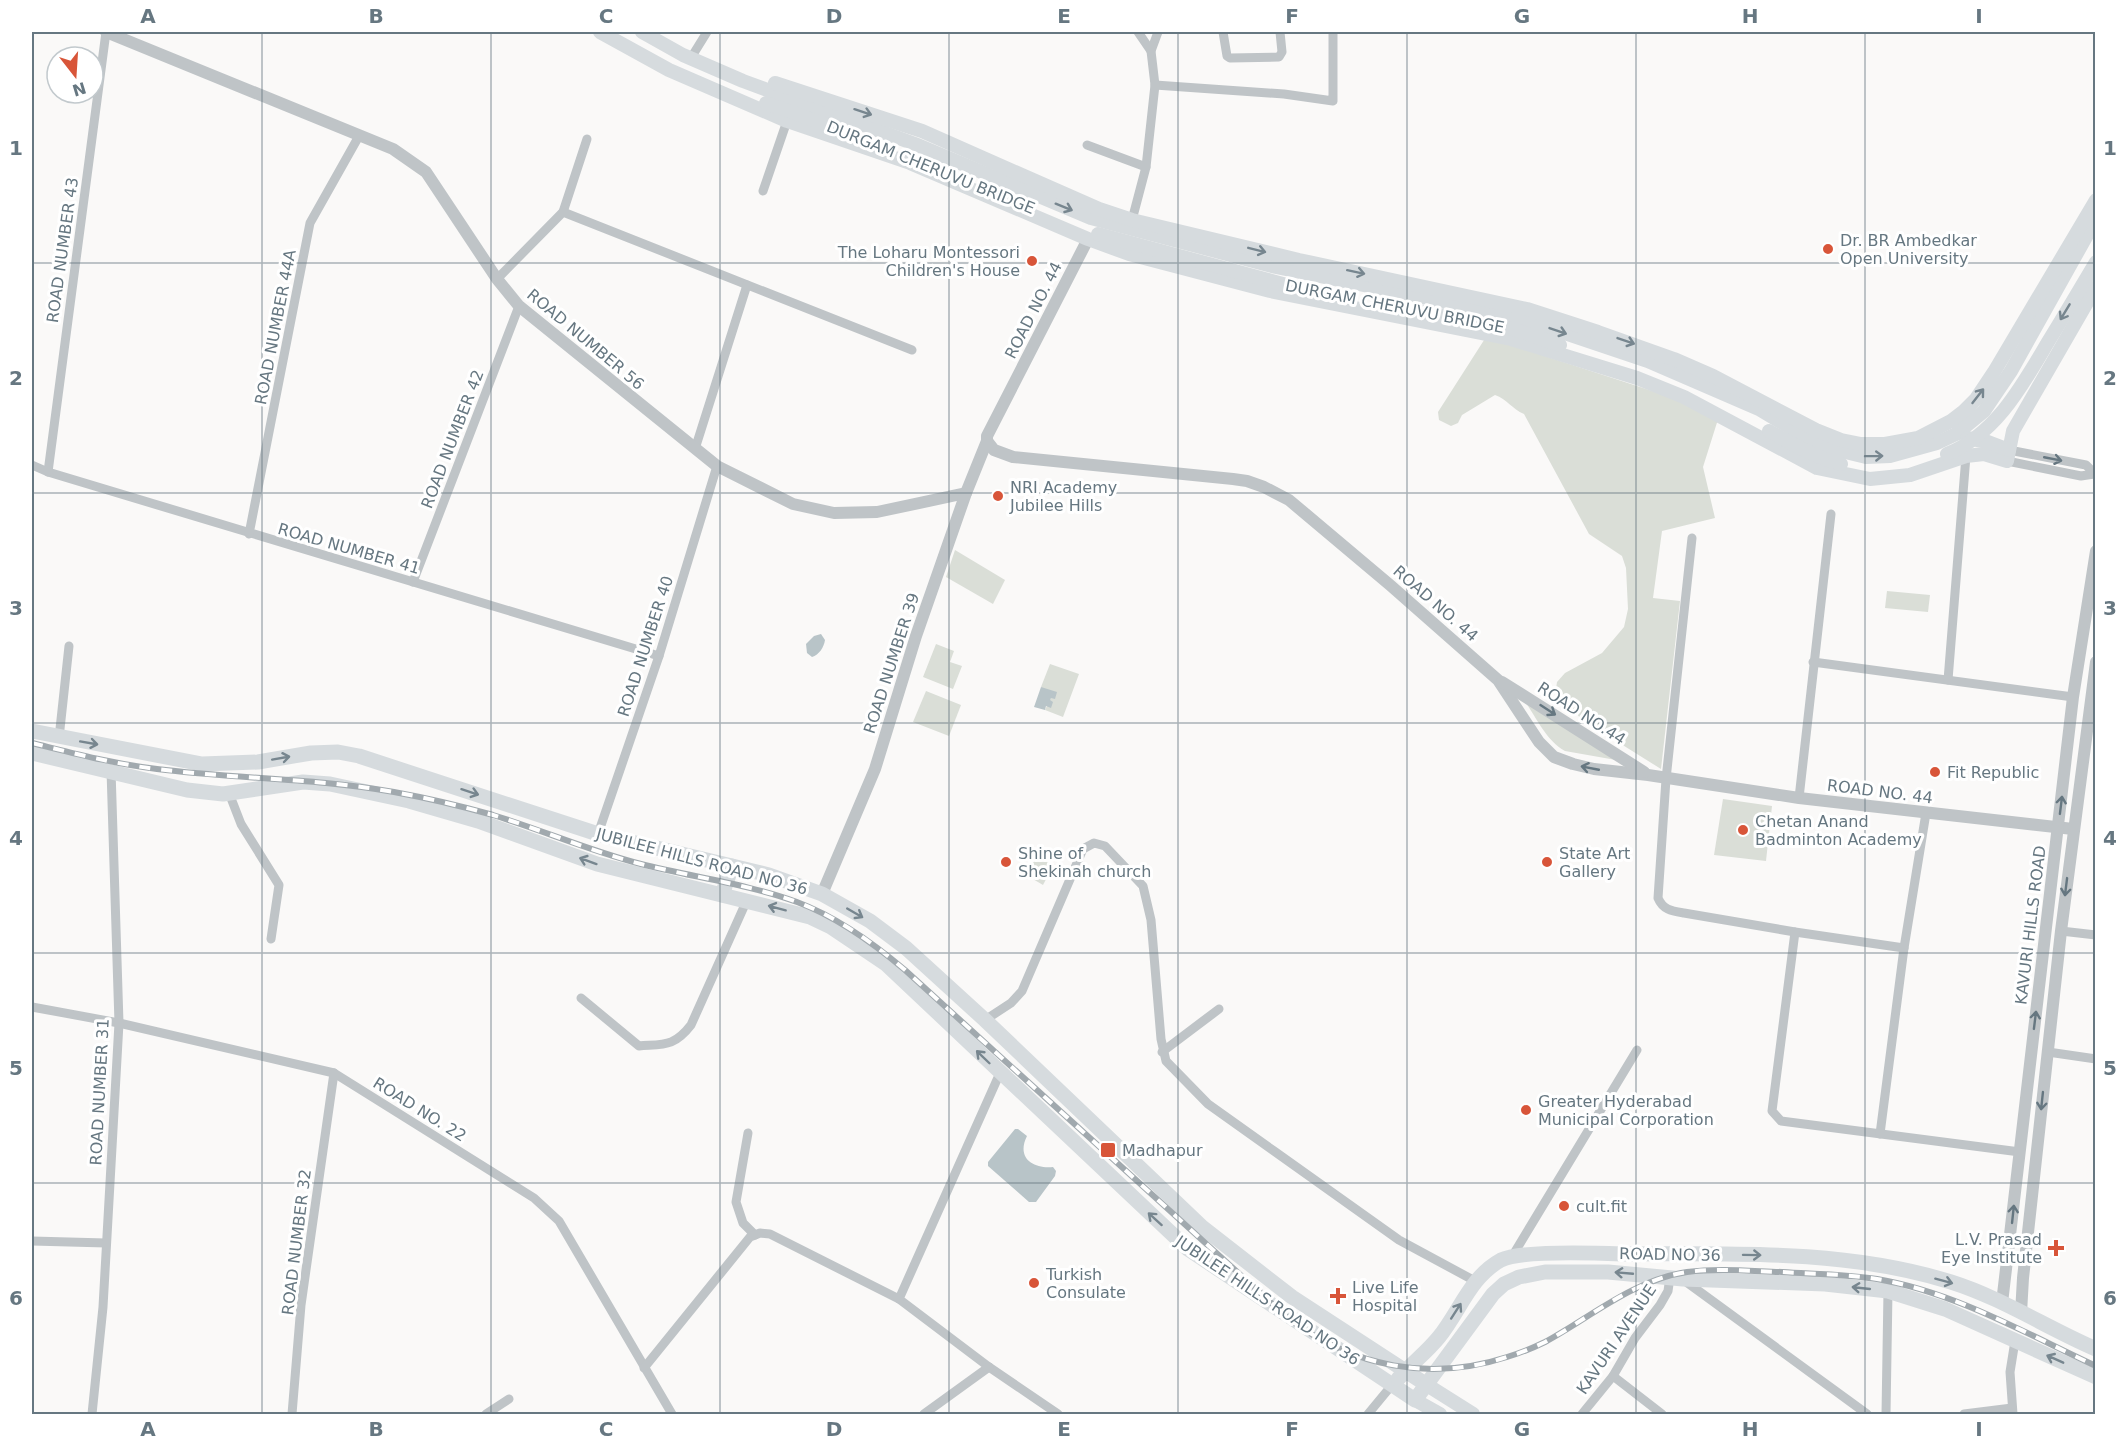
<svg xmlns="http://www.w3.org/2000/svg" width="2127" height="1446" font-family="'DejaVu Sans',sans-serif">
  <rect width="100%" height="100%" fill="#faf9f8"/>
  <g fill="#daded7">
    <path d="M 1486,337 L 1720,413 L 1703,467 L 1715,518 L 1662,531 L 1653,598 L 1680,601 L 1661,769 L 1581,719 L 1556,689 L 1557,682 L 1565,673 L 1602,653 L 1624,627 L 1628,609 L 1626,568 L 1622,556 L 1589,534 L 1524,414 C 1512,409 1507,399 1495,395 L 1462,415 L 1458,423 L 1451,426 L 1439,420 L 1438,412 Z"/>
    <path d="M 955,550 L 1005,580 L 993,604 L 946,577 Z"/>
    <path d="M 1887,591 L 1930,595 L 1928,612 L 1885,608 Z"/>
    <path d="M 936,644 L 954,651 L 950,662 L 962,666 L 953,689 L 923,677 Z"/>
    <path d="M 1050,664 L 1079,674 L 1063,717 L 1045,710 L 1051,697 L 1041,687 Z"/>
    <path d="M 926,691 L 961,705 L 949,736 L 913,722 Z"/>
    <path d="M 1526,703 L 1616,760 L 1565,751 C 1547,741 1537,719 1526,703 Z"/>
    <path d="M 1723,799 L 1772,806 L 1766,861 L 1714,855 Z"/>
    <path d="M 1037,856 L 1053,866 L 1043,885 L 1026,875 Z"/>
  </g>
  <g fill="#b8c4c8">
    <path d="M 821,634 L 825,640 C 824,647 819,655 812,657 L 807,653 L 806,644 L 814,636 Z"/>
    <path d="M 1041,687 L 1057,692 L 1055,699 L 1051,698 L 1050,700 L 1053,702 L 1051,708 L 1046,706 L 1045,710 L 1034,707 Z"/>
    <path d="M 1015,1129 L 1018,1129 L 1027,1136 C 1016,1158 1033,1169 1053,1167 L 1056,1171 L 1055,1176 L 1036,1202 L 1029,1202 L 988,1166 L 988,1162 Z"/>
  </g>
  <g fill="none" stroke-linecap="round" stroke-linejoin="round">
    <g stroke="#bfc4c7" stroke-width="9">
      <path d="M 1138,32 L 1151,51"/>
      <path d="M 1223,32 L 1227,56 L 1230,58 L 1279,57 L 1282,52 L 1280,32"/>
      <path d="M 694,53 L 707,32"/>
      <path d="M 1155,85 L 1284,94 L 1333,101 L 1333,32"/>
      <path d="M 1087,145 L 1146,167"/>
      <path d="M 763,191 L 787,121"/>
      <path d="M 563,212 L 587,139"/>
      <path d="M 1132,220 L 1146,167 L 1155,85 L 1151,51 L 1158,32"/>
      <path d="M 497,279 L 563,212 L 912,350"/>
      <path d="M 695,449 L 747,285"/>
      <path d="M 2009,450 L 2086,465 L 2096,475"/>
      <path d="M 2007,461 L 2081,476 L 2094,474"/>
      <path d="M 32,465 L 48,472 L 659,656"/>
      <path d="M 48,472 L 106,32"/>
      <path d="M 249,534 L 310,223 L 359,136"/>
      <path d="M 1692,538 L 1666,779 L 1658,898 C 1663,910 1672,911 1684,913 L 1795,932 L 1904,948"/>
      <path d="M 413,582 L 519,306"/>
      <path d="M 1813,662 L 2073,697"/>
      <path d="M 1948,680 L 1966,456"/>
      <path d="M 59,738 L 69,646"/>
      <path d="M 229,793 L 241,824 L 279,885 L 271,939"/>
      <path d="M 1799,798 L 1831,514"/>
      <path d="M 598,834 L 659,656 L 717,466"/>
      <path d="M 2061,931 L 2096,935"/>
      <path d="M 1795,932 L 1772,1111 L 1781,1121 L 2020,1152"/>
      <path d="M 581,998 L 639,1046 C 664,1044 674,1047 691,1025 L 747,900"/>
      <path d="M 32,1007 L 119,1023 L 334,1073 L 534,1198 L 559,1221 L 672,1414"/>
      <path d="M 985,1020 L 1011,1003 L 1022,991 L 1083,849 L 1094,843 L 1105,846 L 1143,886 L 1151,920 L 1161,1039 L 1166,1061 L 1208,1104 L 1274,1151 L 1399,1240 L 1475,1281"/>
      <path d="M 1162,1052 L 1219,1009"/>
      <path d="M 2048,1052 L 2096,1059"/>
      <path d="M 1000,1073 L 899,1299 L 989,1367 L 1058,1414"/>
      <path d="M 748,1133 L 736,1202 L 743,1223 L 755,1235"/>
      <path d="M 1880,1134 L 1904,948 L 1926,813"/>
      <path d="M 32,1241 L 106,1243"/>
      <path d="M 1513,1255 L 1637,1050"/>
      <path d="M 1685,1281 L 1867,1414"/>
      <path d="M 644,1368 L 750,1237 L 760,1233 L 770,1234 L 899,1299"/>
      <path d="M 1613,1376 L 1662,1414"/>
      <path d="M 92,1414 L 103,1307 L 119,1023 L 111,770"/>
      <path d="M 292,1414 L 301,1305 L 334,1073"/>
      <path d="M 486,1414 L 509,1399"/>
      <path d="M 924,1414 L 989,1367"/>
      <path d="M 1368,1414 L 1392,1385"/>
      <path d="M 1582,1414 L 1613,1376 L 1635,1338 L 1660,1305 L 1668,1291 L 1670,1277"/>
      <path d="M 1886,1414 L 1888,1291"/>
      <path d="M 1964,1414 L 2012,1408"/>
      <path d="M 2013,1414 L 2010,1372 L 2015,1341"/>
    </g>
    <g stroke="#bfc4c7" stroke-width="12">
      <path d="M 106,32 L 393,149 L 426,172 L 497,279 L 519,306 L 717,466 L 793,504 L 834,513 L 877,512 L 966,493"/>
      <path d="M 1088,239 L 987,436 L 987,441 L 994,450 L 1013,457 L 1233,479 L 1247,481 L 1264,487 L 1289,500 L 1390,585 L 1498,680 L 1539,742 L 1554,757 L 1573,764 L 1594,769 L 1648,775 L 1799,798 L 2073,829"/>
      <path d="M 1502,682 L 1644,772"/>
      <path d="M 822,894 L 875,769 L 916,636 L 966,493 L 987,441"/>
      <path d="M 2002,1303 L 2073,697 L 2096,551"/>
      <path d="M 2021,1313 L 2023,1278 L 2061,931 L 2096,662"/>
    </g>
    <g stroke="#d6dbde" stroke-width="14">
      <path d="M 600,32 L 669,70 L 787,121 L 910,163 L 1088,239 L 1129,254 L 1270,291 L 1511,339 L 1637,378 L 1684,397 L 1817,468 L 1870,479 L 1910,475 L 1966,456 L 1984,454 L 2007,461 L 2013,431 L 2096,287"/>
      <path d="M 642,32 L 683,55 L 743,81 L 915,144 L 1091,218 L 1276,267 L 1514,316 L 1648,361 L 1759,409 L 1804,436 L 1829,448 L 1866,457 L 1890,456 L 1937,443 L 1956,434 L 1984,411 L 2011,371 L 2096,219"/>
      <path d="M 775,83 L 922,131 L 1099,209 L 1132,220 L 1299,260 L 1527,309 L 1598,332 L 1674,359 L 1713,376 L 1816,430 L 1841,440 L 1861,444 L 1885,444 L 1918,438 L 1951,421 L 1964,411 L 1976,399 L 1994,372 L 2096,200"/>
      <path d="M 766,103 L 833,127"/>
      <path d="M 1098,234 L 1294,287"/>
      <path d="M 1378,303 L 1513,329 L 1560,345"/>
      <path d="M 1769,431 C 1792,444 1815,457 1841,464"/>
      <path d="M 1967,438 L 1988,442 L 2009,450"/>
      <path d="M 1947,454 C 1996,434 2022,386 2048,342 C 2064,316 2080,289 2096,262"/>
      <path d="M 1427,1385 L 1473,1414"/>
      <path d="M 1415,1400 L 1440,1414"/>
    </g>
    <g stroke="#d6dbde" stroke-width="15">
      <path d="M 32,731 L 202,764 L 258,762 L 311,753 L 338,752 L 359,756 L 598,834 L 769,875 L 822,894 L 870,921 L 906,948 L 985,1020 L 1202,1227 L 1292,1297 L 1427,1385"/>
      <path d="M 32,753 L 187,790 L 223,794 L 303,782 L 330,784 L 409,801 L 478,821 L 597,864 L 810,917 L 831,927 L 886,964 L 1188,1249 L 1415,1400 L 1493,1294 L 1504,1284 L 1519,1277 L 1545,1272 L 1608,1272 L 1683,1279 L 1825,1284 L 1888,1291 L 1945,1309 L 2096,1377"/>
      <path d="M 722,895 L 732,866"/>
      <path d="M 1398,1379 C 1411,1364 1427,1352 1439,1337 C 1460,1311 1470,1277 1501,1260 C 1521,1250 1597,1253 1623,1254 C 1732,1254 1845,1249 1951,1282 C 2002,1298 2047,1328 2096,1349"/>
    </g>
    <defs>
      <path id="rail" d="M 32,743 C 73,753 114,764 157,769 C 236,779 316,778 394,792 C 427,798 461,806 493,815 C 542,830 590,851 641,864 C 692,877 748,884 797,902 C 837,917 872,942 905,970 L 1289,1319 C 1354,1367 1430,1382 1507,1357 C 1520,1353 1533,1348 1545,1342 C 1591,1317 1633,1280 1687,1272 C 1718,1268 1750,1271 1782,1272 C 1813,1274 1846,1274 1877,1279 C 1954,1292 2025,1333 2096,1366"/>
    </defs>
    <use href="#rail" stroke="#a1a9ae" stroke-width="6"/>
    <use href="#rail" stroke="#fff" stroke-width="4" stroke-dasharray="11" stroke-linecap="butt"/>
  </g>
  <defs><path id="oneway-shaft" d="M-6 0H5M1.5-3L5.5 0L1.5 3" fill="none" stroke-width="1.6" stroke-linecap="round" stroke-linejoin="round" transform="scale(1.5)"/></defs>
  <g stroke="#77868f">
    <use href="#oneway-shaft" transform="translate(863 112) rotate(18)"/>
    <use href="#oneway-shaft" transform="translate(1064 207) rotate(22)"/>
    <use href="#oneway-shaft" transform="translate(1257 250) rotate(14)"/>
    <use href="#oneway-shaft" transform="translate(1356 272) rotate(12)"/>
    <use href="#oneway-shaft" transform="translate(2065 312) rotate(121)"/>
    <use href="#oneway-shaft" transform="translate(1558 331) rotate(19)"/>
    <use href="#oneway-shaft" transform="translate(1626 341) rotate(19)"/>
    <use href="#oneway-shaft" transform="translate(1978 396) rotate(-52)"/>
    <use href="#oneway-shaft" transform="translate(1874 456) rotate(-1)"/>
    <use href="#oneway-shaft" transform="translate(89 743) rotate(10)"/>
    <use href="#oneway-shaft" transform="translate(281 758) rotate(-10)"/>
    <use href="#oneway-shaft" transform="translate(470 792) rotate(18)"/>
    <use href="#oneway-shaft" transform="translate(588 861) rotate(-160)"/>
    <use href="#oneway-shaft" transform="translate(777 908) rotate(-165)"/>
    <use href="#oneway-shaft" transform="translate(855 913) rotate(30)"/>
    <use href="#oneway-shaft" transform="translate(983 1057) rotate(-136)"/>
    <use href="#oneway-shaft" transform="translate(1155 1219) rotate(-138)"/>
    <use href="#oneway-shaft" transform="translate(1752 1255) rotate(1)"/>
    <use href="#oneway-shaft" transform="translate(1624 1273) rotate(-175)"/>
    <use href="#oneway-shaft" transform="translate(1944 1281) rotate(15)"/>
    <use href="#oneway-shaft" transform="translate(1861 1288) rotate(-174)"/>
    <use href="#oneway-shaft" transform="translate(1456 1311) rotate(-57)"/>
    <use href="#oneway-shaft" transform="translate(2055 1359) rotate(-156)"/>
  </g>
  <g stroke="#667781">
    <use href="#oneway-shaft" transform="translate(2053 459) rotate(11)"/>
    <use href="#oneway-shaft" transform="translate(1548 710) rotate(33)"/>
    <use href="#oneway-shaft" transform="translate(1590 768) rotate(-169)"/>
    <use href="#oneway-shaft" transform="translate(2061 805) rotate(-83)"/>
    <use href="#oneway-shaft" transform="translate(2066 887) rotate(97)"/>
    <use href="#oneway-shaft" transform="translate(2035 1020) rotate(-83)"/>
    <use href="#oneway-shaft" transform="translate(2042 1101) rotate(96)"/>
    <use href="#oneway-shaft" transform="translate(2013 1214) rotate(-84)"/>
  </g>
  <path fill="none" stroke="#667781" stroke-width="1.5" stroke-opacity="0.55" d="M 262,32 L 262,1414M 491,32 L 491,1414M 720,32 L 720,1414M 949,32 L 949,1414M 1178,32 L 1178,1414M 1407,32 L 1407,1414M 1636,32 L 1636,1414M 1865,32 L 1865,1414M 32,263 L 2096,263M 32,493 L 2096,493M 32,723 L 2096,723M 32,953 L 2096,953M 32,1183 L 2096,1183"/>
  <g fill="#d85539" stroke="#fff" stroke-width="2">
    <circle cx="1828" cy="249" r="6"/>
    <circle cx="1032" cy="261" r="6"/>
    <circle cx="998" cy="496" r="6"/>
    <circle cx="1935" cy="772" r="6"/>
    <circle cx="1743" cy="830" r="6"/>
    <circle cx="1006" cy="862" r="6"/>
    <circle cx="1547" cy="862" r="6"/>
    <circle cx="1526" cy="1110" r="6"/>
    <rect x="1100" y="1142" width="16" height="16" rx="3"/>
    <circle cx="1564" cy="1206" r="6"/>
    <path d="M2053 1239h6v6h6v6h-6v6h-6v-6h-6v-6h6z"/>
    <circle cx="1034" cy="1283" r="6"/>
    <path d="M1335 1287h6v6h6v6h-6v6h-6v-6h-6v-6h6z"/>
  </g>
  <g text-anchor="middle" stroke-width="6" stroke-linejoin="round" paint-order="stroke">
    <g font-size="16" fill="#667781" stroke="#fff">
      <text transform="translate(931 167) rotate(22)" y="6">DURGAM CHERUVU BRIDGE</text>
      <text transform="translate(62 250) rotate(-82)" y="6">ROAD NUMBER 43</text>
      <text transform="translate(1395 306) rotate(11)" y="6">DURGAM CHERUVU BRIDGE</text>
      <text transform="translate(1033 310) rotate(-63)" y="6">ROAD NO. 44</text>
      <text transform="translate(275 327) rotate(-79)" y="6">ROAD NUMBER 44A</text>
      <text transform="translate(586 339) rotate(40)" y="6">ROAD NUMBER 56</text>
      <text transform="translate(452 439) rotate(-69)" y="6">ROAD NUMBER 42</text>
      <text transform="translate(349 548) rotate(16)" y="6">ROAD NUMBER 41</text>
      <text transform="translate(1436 603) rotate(41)" y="6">ROAD NO. 44</text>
      <text transform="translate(645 646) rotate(-72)" y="6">ROAD NUMBER 40</text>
      <text transform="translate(891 663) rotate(-72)" y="6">ROAD NUMBER 39</text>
      <text transform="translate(1582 713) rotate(33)" y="6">ROAD NO.44</text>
      <text transform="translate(1880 791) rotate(7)" y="6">ROAD NO. 44</text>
      <text transform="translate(702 861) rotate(15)" y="6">JUBILEE HILLS ROAD NO 36</text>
      <text transform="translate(2030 925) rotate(-83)" y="6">KAVURI HILLS ROAD</text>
      <text transform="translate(99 1092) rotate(-87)" y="6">ROAD NUMBER 31</text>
      <text transform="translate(420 1109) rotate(32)" y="6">ROAD NO. 22</text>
      <text transform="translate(296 1242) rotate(-83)" y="6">ROAD NUMBER 32</text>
      <text transform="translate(1670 1254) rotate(1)" y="6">ROAD NO 36</text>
      <text transform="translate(1268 1300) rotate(34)" y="6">JUBILEE HILLS ROAD NO 36</text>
      <text transform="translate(1616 1339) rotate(-56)" y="6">KAVURI AVENUE</text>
    </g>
    <g font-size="16" fill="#667781" stroke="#fff" text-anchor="start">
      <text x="1840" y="246">Dr. BR Ambedkar<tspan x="1840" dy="18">Open University</tspan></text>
      <text x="1020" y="258" text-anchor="end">The Loharu Montessori<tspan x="1020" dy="18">Children's House</tspan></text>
      <text x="1010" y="493">NRI Academy<tspan x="1010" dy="18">Jubilee Hills</tspan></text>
      <text x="1947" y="778">Fit Republic</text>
      <text x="1755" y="827">Chetan Anand<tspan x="1755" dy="18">Badminton Academy</tspan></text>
      <text x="1018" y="859">Shine of<tspan x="1018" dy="18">Shekinah church</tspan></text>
      <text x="1559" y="859">State Art<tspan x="1559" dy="18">Gallery</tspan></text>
      <text x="1538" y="1107">Greater Hyderabad<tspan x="1538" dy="18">Municipal Corporation</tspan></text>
      <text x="1122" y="1156">Madhapur</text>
      <text x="1576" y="1212">cult.fit</text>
      <text x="2042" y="1245" text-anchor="end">L.V. Prasad<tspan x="2042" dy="18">Eye Institute</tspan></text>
      <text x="1046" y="1280">Turkish<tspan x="1046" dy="18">Consulate</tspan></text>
      <text x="1352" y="1293">Live Life<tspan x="1352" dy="18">Hospital</tspan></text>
    </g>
  </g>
  <rect width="2127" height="1446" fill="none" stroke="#ffffff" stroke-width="66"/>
  <g transform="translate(75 75) rotate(163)"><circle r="28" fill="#ffffff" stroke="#c2c9cd" stroke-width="1.5"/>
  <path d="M0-4.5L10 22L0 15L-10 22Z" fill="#d85539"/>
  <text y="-9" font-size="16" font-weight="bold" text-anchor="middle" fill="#667781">N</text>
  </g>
  <rect x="33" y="33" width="2061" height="1380" fill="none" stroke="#667781" stroke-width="2"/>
  <g font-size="20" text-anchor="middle" font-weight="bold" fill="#667781">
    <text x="148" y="23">A</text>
    <text x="376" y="23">B</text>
    <text x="606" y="23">C</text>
    <text x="834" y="23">D</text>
    <text x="1064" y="23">E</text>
    <text x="1292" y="23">F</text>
    <text x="1522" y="23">G</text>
    <text x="1750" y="23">H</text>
    <text x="1979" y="23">I</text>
    <text x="16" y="155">1</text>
    <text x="2110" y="155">1</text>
    <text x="16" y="385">2</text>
    <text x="2110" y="385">2</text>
    <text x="16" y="615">3</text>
    <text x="2110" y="615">3</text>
    <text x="16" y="845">4</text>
    <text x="2110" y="845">4</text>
    <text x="16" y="1075">5</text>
    <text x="2110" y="1075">5</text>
    <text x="16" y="1305">6</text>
    <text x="2110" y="1305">6</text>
    <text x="148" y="1436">A</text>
    <text x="376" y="1436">B</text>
    <text x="606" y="1436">C</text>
    <text x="834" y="1436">D</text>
    <text x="1064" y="1436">E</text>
    <text x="1292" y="1436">F</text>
    <text x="1522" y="1436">G</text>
    <text x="1750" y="1436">H</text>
    <text x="1979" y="1436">I</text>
  </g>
</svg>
